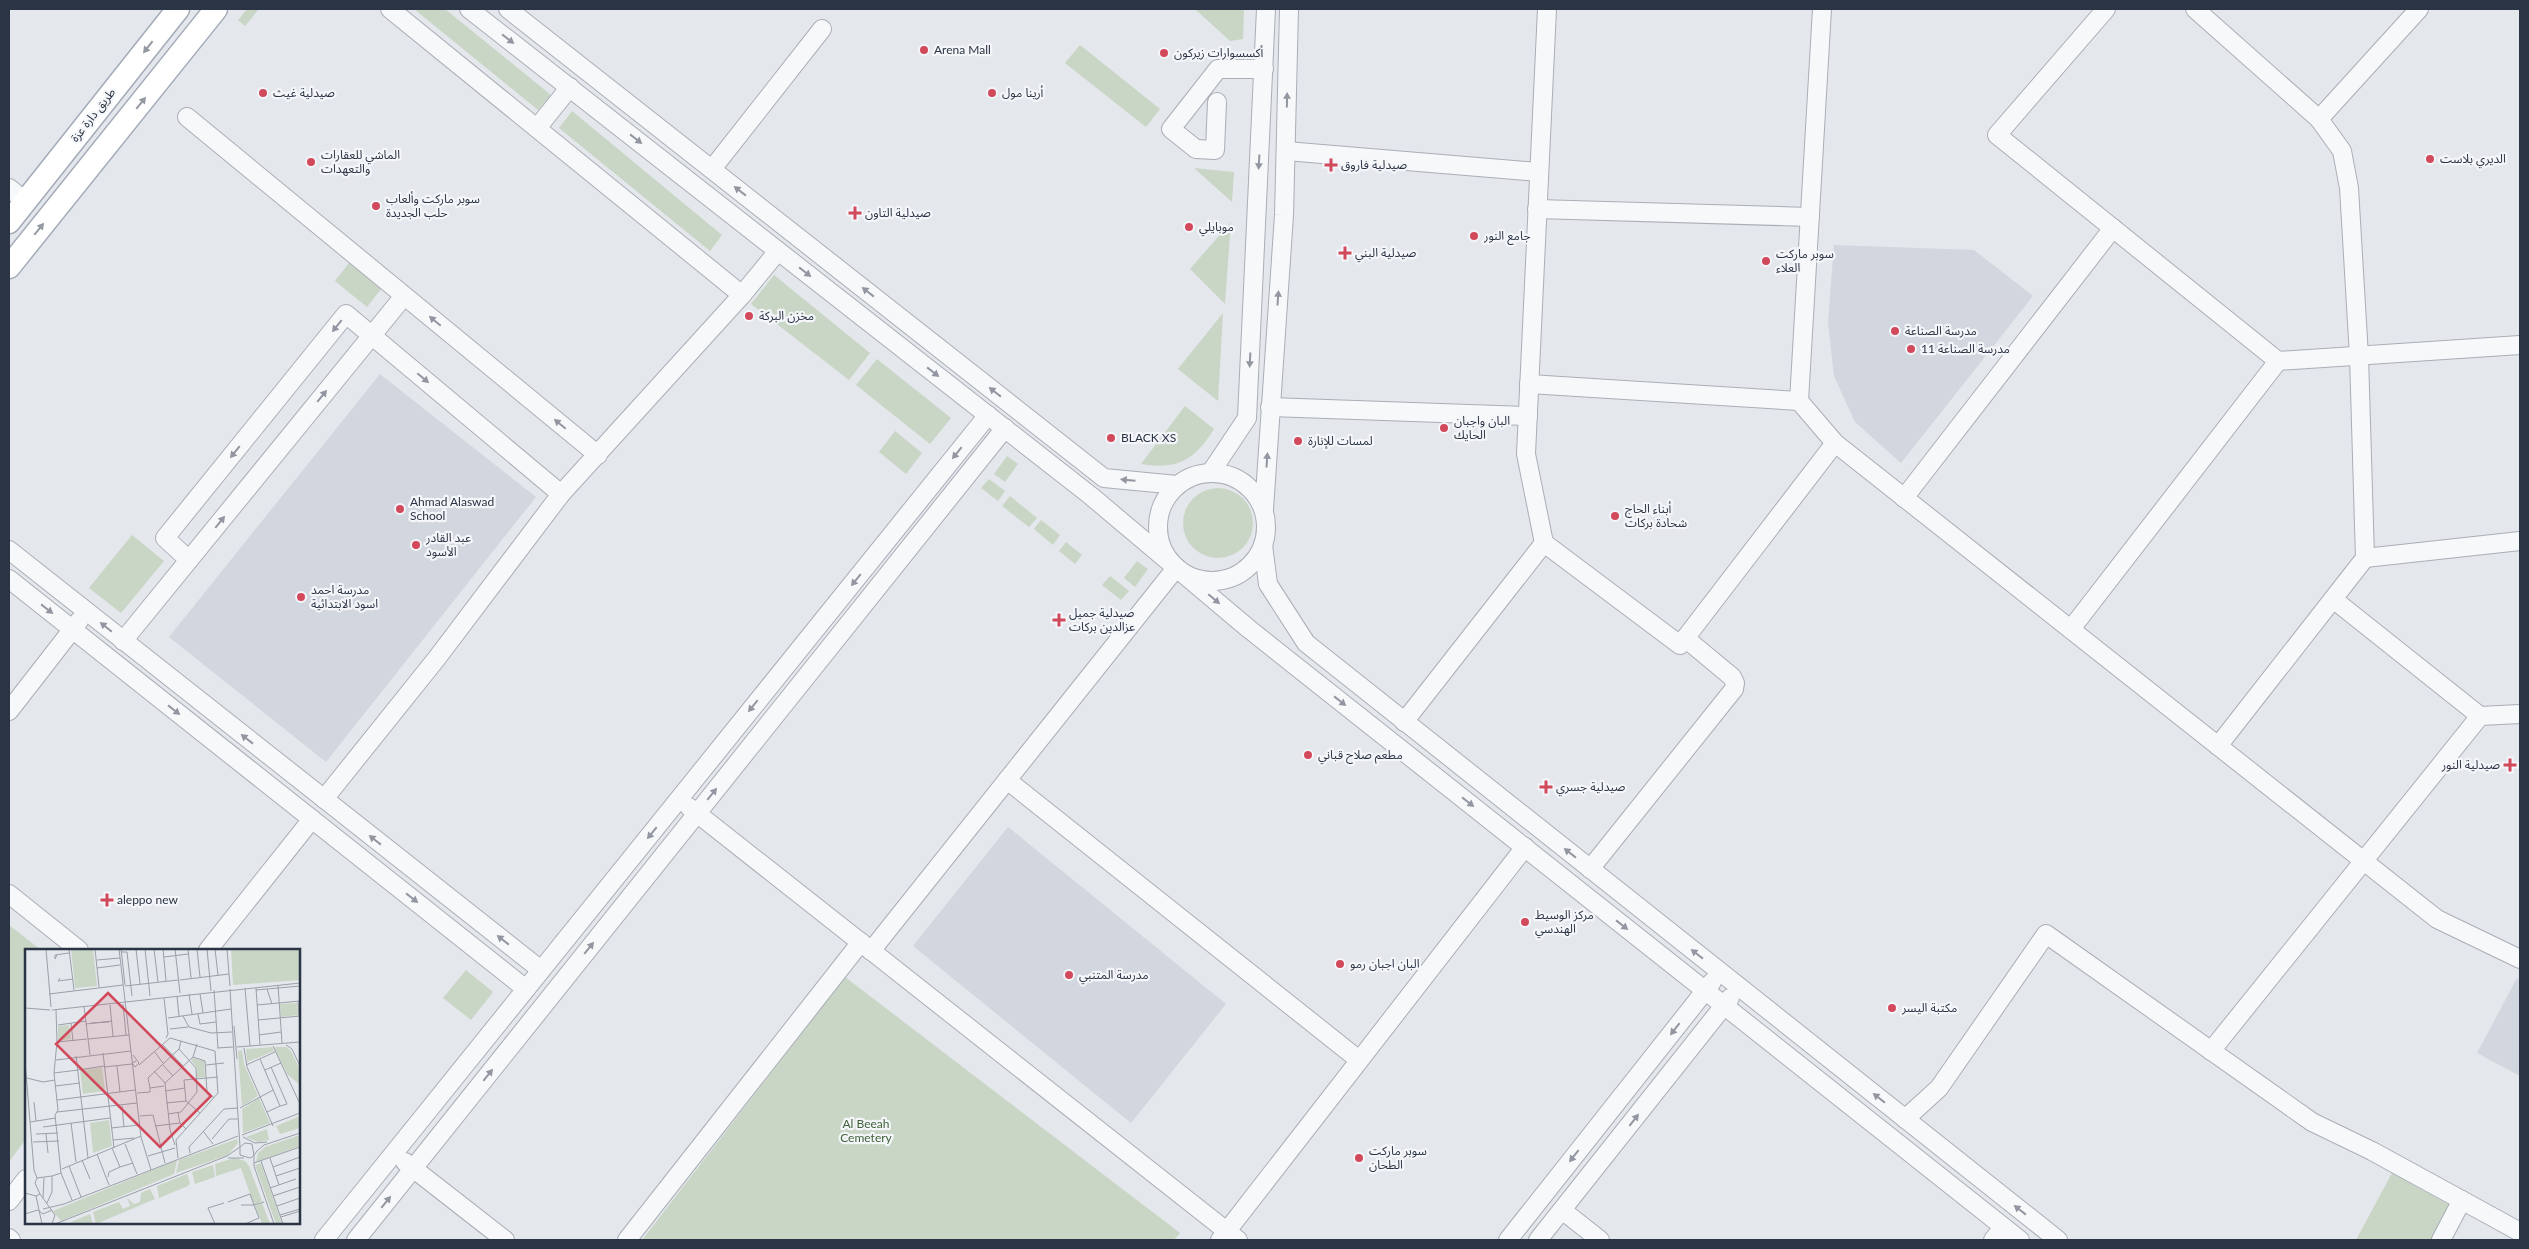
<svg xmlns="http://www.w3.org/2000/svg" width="2529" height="1249" font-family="Lato,'Noto Sans Arabic',sans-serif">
  <rect width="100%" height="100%" fill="#e4e7ec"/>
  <g fill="#d2d6de">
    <path d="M 1834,245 L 1974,250 L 2033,296 L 1901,463 L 1855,422 L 1834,376 L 1828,322 Z"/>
    <path d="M 380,374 L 536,497 L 326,762 L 169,637 Z"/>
    <path d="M 1008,827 L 1226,1004 L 1131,1123 L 913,946 Z"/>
    <path d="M 2517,978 L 2520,981 L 2520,1076 L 2477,1053 Z"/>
  </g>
  <g fill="#c9d6c5">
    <path d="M 247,9 L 259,9 L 245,26 L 238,20 Z"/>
    <path d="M 414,9 L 445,9 L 551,95 L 538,110 Z"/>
    <path d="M 1195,9 L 1244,9 L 1243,39 L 1230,41 Z"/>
    <path d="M 1080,45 L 1160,109 L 1146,127 L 1065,63 Z"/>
    <path d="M 572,111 L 722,235 L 710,251 L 559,128 Z"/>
    <path d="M 1194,168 L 1234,172 L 1232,202 Z"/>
    <path d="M 1231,222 L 1225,304 L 1190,269 Z"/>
    <path d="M 349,263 L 381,289 L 367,307 L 335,281 Z"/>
    <path d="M 774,275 L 870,353 L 849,380 L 751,304 Z"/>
    <path d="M 1223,313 L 1218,401 L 1178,369 Z"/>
    <path d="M 877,359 L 951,418 L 930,444 L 856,385 Z"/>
    <path d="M 1185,406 L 1214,429 C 1195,460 1177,470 1141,464 Z"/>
    <path d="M 895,431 L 922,453 L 906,474 L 879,452 Z"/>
    <path d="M 1007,456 L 1018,464 L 1005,482 L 994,474 Z"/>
    <path d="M 989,479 L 1005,491 L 998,501 L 981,488 Z"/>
    <circle cx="1218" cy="523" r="35"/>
    <path d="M 1010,496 L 1037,518 L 1029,527 L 1002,506 Z"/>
    <path d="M 1041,520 L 1060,535 L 1053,545 L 1034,529 Z"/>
    <path d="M 132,535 L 164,561 L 121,613 L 89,588 Z"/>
    <path d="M 1066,542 L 1082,555 L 1075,564 L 1059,551 Z"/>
    <path d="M 1137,561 L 1148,569 L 1135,587 L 1124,578 Z"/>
    <path d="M 1110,576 L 1129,591 L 1121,600 L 1102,585 Z"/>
    <path d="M 9,925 L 41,950 L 26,950 L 26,1139 L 9,1162 Z"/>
    <path d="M 466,970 L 493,992 L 471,1020 L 443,998 Z"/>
    <path d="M 845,977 L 1180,1233 L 1174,1240 L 642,1240 Z"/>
    <path d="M 2392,1173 L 2453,1207 L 2434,1240 L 2356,1240 Z"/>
  </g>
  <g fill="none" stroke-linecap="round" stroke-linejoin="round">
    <defs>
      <g id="minor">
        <path d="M 390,9 L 742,295"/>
        <path d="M 469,9 L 1091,496 L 1249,629 L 2020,1240"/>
        <path d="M 508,9 L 1104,478 L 1177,485"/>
        <path d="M 1547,9 L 1526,454 L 1544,543 L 1680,645 L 1835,443"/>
        <path d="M 1822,9 L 1799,401 L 1835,443 L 2437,919 L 2520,959"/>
        <path d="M 2106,9 L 1997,135 L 2278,361 L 2520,345"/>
        <path d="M 2195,9 L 2319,119 L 2342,151 L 2349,188 L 2359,356 L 2365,558 L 2218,746"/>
        <path d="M 1217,102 L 1215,150 L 1196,149 L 1171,129 L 1218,69 L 1264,69"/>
        <path d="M 187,117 L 598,455"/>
        <path d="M 2319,119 L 2419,9"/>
        <path d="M 537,128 L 570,87"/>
        <path d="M 1286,151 L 1539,172"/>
        <path d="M 712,169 L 822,29"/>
        <path d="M 9,188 L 25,201"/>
        <path d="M 1537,209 L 1810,217"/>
        <path d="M 1529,384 L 1799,401"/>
        <path d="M 1270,407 L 1528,416"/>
        <path d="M 1211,472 L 1247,418 L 1266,9"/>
        <circle cx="1212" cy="527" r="54"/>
        <path d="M 1904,498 L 2113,228"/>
        <path d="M 1264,509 L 1284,215 L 1289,9"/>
        <path d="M 1263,545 L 1268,584 L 1306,643 L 2058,1240"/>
        <path d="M 9,550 L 541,970"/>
        <path d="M 2365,558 L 2520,541"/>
        <path d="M 189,560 L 165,538 L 346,314 L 561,494"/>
        <path d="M 9,579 L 526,989"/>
        <path d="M 2333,599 L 2480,716 L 2520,714"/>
        <path d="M 2071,629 L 2278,361"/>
        <path d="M 123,641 L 404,296"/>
        <path d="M 9,711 L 79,621"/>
        <path d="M 1404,722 L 1544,543"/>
        <path d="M 1007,780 L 1359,1060"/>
        <path d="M 324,799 L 437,658 L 561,494 L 742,295 L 778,251"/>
        <path d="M 689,807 L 1238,1240"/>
        <path d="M 1590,869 L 1734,689 L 1735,683 L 1732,677 L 1685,638"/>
        <path d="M 9,894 L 79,950"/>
        <path d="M 208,950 L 312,819"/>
        <path d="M 871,951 L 1176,568"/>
        <path d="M 2211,1051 L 2480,716"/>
        <path d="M 1905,1119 L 1939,1088 L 2046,934 L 2312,1122 L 2372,1151 L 2520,1232"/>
        <path d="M 405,1162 L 505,1240"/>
        <path d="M 9,1201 L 26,1179"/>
        <path d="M 1562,1210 L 1600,1240"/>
        <path d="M 9,1238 L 11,1240"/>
        <path d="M 324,1240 L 988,415"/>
        <path d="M 356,1240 L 1005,428"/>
        <path d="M 627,1240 L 861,942"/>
        <path d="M 1220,1240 L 1525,847"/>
        <path d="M 1508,1240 L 1712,982"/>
        <path d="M 1538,1240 L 1730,998"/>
        <path d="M 1993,1240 L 2003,1227"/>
        <path d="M 2441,1240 L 2462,1200"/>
      </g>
      <g id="major">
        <path d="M 9,222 L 178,9"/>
        <path d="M 9,267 L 216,9"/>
      </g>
    </defs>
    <use href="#minor" stroke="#a9aeb7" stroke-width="20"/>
    <use href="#major" stroke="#a3abb8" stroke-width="25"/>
    <use href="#minor" stroke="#f7f8fa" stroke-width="18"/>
    <use href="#major" stroke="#fff" stroke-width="22"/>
  </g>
  <defs><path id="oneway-solid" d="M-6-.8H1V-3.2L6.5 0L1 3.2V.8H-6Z" transform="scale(1.25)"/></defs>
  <g fill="#9196a0">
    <use href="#oneway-solid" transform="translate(508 39) rotate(38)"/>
    <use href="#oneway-solid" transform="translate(1287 100) rotate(-89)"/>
    <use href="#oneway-solid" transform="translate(636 139) rotate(38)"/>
    <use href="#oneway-solid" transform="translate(1259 162) rotate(93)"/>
    <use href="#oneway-solid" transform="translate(740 191) rotate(-142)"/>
    <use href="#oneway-solid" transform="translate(805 272) rotate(38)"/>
    <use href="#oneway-solid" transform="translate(868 292) rotate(-142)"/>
    <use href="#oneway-solid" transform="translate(1278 298) rotate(-86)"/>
    <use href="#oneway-solid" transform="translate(435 321) rotate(-140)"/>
    <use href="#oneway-solid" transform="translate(337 326) rotate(129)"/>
    <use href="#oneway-solid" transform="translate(1250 360) rotate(93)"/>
    <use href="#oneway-solid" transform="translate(933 372) rotate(38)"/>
    <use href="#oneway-solid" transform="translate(423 378) rotate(40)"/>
    <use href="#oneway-solid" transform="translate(995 392) rotate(-142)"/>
    <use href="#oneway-solid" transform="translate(322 396) rotate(-51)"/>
    <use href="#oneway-solid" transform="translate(560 424) rotate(-140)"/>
    <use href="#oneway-solid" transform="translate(235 452) rotate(129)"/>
    <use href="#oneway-solid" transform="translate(957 453) rotate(129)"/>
    <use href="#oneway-solid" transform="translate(1267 460) rotate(-86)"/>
    <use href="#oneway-solid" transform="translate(1128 480) rotate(-175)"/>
    <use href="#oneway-solid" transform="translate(220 522) rotate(-51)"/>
    <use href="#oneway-solid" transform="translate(856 580) rotate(129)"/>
    <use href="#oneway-solid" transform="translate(1214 599) rotate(40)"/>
    <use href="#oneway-solid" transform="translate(47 609) rotate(38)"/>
    <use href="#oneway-solid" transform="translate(106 627) rotate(-141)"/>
    <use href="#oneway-solid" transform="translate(1340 701) rotate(38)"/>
    <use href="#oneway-solid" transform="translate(753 706) rotate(129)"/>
    <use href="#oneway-solid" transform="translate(174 710) rotate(38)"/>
    <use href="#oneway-solid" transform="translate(247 739) rotate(-142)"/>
    <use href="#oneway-solid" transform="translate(712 794) rotate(-51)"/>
    <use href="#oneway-solid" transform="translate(1468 802) rotate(38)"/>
    <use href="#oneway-solid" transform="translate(652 833) rotate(129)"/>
    <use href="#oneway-solid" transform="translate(375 840) rotate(-142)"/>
    <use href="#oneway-solid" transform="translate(1570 853) rotate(-142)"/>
    <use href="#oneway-solid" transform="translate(412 898) rotate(38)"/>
    <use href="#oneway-solid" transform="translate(1622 925) rotate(38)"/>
    <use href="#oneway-solid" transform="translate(503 940) rotate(-142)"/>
    <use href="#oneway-solid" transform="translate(589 948) rotate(-51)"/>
    <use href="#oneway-solid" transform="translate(1697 954) rotate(-142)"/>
    <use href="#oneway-solid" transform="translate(1675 1029) rotate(128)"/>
    <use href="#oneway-solid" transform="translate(488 1075) rotate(-51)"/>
    <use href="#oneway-solid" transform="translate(1879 1098) rotate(-142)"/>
    <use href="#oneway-solid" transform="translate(1634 1120) rotate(-52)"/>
    <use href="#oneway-solid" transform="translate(1574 1156) rotate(128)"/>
    <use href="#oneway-solid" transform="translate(386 1202) rotate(-51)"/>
    <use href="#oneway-solid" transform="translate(2020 1210) rotate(-142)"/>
  </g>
  <g fill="#959aa2">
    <use href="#oneway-solid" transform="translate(148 47) rotate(128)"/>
    <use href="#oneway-solid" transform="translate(141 103) rotate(-51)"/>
    <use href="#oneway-solid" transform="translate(39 229) rotate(-51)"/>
  </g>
  <g fill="#d1495b" stroke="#f4f6f9" stroke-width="2">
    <circle cx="924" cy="50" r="5"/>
    <circle cx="1164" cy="53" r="5"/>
    <circle cx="263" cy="93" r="5"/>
    <circle cx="992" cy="93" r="5"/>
    <circle cx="2430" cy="159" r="5"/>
    <circle cx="311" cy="162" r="5"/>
    <path d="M1328.5 157.5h5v5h5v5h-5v5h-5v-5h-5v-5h5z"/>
    <circle cx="376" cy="206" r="5"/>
    <path d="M852.5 205.5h5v5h5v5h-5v5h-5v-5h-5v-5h5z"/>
    <circle cx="1189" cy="227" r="5"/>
    <circle cx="1474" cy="236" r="5"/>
    <path d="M1342.5 245.5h5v5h5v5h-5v5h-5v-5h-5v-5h5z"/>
    <circle cx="1766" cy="261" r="5"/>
    <circle cx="749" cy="316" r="5"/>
    <circle cx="1895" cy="331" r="5"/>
    <circle cx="1911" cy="349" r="5"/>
    <circle cx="1444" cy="428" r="5"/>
    <circle cx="1111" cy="438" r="5"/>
    <circle cx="1298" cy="441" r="5"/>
    <circle cx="400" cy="509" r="5"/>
    <circle cx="1615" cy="516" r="5"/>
    <circle cx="416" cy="545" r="5"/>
    <circle cx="301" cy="597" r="5"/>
    <path d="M1056.5 612.5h5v5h5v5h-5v5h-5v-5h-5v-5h5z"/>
    <circle cx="1308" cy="755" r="5"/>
    <path d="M2507.5 757.5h5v5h5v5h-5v5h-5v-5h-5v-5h5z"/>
    <path d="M1543.5 779.5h5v5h5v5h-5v5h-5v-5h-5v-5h5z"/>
    <path d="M104.5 892.5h5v5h5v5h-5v5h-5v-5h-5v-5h5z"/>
    <circle cx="1525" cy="922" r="5"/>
    <circle cx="1340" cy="964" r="5"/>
    <circle cx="1069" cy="975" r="5"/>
    <circle cx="1892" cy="1008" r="5"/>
    <circle cx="1359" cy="1158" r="5"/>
  </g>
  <g text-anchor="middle" stroke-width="4.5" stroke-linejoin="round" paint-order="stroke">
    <g font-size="12" fill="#2b3445" stroke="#f4f6f9" text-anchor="start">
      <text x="934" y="54">Arena Mall</text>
      <text x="1174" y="57">أكسسوارات زيركون</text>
      <text x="273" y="97">صيدلية غيث</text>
      <text x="1002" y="97">أرينا مول</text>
      <text x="321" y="159">الماشي للعقارات<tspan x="321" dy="14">والتعهدات</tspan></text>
      <text x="2440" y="163">الديري بلاست</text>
      <text x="1341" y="169">صيدلية فاروق</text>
      <text x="386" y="203">سوبر ماركت وألعاب<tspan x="386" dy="14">حلب الجديدة</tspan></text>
      <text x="865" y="217">صيدلية التاون</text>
      <text x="1199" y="231">موبايلي</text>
      <text x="1484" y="240">جامع النور</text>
      <text x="1355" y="257">صيدلية البني</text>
      <text x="1776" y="258">سوبر ماركت<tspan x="1776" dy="14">العلاء</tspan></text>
      <text x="759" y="320">مخزن البركة</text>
      <text x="1905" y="335">مدرسة الصناعة</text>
      <text x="1921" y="353">مدرسة الصناعة 11</text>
      <text x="1454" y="425">البان واجبان<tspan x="1454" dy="14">الحايك</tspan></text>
      <text x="1121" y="442">BLACK XS</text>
      <text x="1308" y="445">لمسات للإنارة</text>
      <text x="410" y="506">Ahmad Alaswad<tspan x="410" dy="14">School</tspan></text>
      <text x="1625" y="513">أبناء الحاج<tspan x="1625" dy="14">شحادة بركات</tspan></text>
      <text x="426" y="542">عبد القادر<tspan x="426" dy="14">الأسود</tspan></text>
      <text x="311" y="594">مدرسة احمد<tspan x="311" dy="14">اسود الابتدائية</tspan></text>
      <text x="1069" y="617">صيدلية جميل<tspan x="1069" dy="14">عزالدين بركات</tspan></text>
      <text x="1318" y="759">مطعم صلاح قباني</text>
      <text x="2500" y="769" text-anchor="end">صيدلية النور</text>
      <text x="1556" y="791">صيدلية جسري</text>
      <text x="117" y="904">aleppo new</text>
      <text x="1535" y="919">مركز الوسيط<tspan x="1535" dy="14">الهندسي</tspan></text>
      <text x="1350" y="968">البان اجبان رمو</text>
      <text x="1079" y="979">مدرسة المتنبي</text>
      <text x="1902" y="1012">مكتبة اليسر</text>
      <text x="1369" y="1155">سوبر ماركت<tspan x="1369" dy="14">الطحان</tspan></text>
    </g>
    <g font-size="12" fill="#2b3445" stroke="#f4f6f9">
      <text transform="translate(93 115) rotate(-52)" y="4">طريق دارة عزة</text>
    </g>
    <g font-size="12" fill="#3f6138" stroke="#f4f6f9">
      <text x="866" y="1128">Al Beeah<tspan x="866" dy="14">Cemetery</tspan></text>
    </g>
  </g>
  <g transform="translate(25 949)">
    <rect width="275" height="275" fill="#e4e7ec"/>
    <path d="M 46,0 L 68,0 L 72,37 L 50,39 ZM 206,0 L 275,0 L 275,31 L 208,36 ZM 272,54 L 273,66 L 256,68 L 255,55 ZM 44,76 L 46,90 L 33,92 L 33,77 ZM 247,98 L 249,102 L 222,113 L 221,100 ZM 249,98 L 261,98 L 266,102 L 275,120 L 275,136 L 262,125 ZM 217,101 L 219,115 L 233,147 L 217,157 L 213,102 ZM 168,109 L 179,112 L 180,128 L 172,129 L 172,119 L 166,111 ZM 77,118 L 80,142 L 58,145 L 55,121 ZM 234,149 L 245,174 L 218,184 L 217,160 ZM 275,167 L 275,179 L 255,185 L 251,177 ZM 84,171 L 87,197 L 68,204 L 65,174 ZM 242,180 L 244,191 L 233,193 L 221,188 ZM 275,186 L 275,197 L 231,213 L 233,204 L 240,198 ZM 212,190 L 213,194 L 203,206 L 151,224 L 154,211 ZM 209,209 L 220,212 L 224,217 L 237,252 L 229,256 L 216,219 L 191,227 L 190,215 ZM 152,211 L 149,225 L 36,272 L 28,262 ZM 236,214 L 257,275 L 251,275 L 230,216 ZM 188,216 L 190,228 L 170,235 L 167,223 ZM 162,225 L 165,234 L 163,237 L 134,249 L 132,237 ZM 125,240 L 130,250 L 71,275 L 68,263 L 94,253 L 98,260 L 105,257 L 102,249 L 109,255 L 115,253 L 116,244 ZM 237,254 L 245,275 L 237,275 L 230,257 ZM 65,265 L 68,275 L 44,275 L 46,273 Z" fill="#c9d6c5"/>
    <path fill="none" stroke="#9a9fa9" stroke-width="1" d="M 21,0 L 26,58M 44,0 L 49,41M 70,0 L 74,38M 94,0 L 116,188 L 126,221M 96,0 L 100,36M 111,0 L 115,35M 120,0 L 125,47M 129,0 L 133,33M 138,0 L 141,32M 150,0 L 155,44M 163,0 L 166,29M 172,0 L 175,28M 182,0 L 186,42M 190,0 L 193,26M 202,0 L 205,37M 96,3 L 102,3 L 107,47M 32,6 L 30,10 L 30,6 L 44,4M 139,8 L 163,5M 72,11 L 95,9M 72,19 L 95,16M 35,29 L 33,32 L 48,30M 155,31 L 204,25M 253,36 L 257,94M 100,37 L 153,31M 220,39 L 225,97M 231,39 L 235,96M 205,40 L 215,198M 242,40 L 247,55M 189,41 L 193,99M 231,41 L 275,37M 24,45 L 98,36M 164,45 L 167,65M 175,45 L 178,64M 152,47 L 154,67M 139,49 L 143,85 L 141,89M 273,52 L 274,67M 98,55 L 101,86M 85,56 L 88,87M 232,56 L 275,52M 59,57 L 65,106M 0,59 L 25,61M 31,60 L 32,93 L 29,124 L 33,161 L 30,166 L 36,224 L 47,251M 27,61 L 275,34M 173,65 L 175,75 L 191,73M 158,67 L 164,78 L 186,84 L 207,83M 143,69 L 206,60M 233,71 L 275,67M 46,74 L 48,92M 67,74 L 84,73M 61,75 L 87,72M 33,76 L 61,72M 209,77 L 212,110M 145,80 L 163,78M 234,86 L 256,83M 63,90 L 104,86M 32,93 L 62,90M 137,95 L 158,117M 261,96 L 267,100 L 275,117M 248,97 L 275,155M 212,98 L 275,93M 192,99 L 208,98M 219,99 L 222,118 L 248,177M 129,102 L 138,114M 78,104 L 89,199M 108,106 L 114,114 L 110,118 L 107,114 L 111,112M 51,107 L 63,209M 168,108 L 180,112 L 182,143 L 189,149M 235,110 L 255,157 L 242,163M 31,111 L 106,102M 0,112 L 9,221 L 12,229 L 10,234 L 15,245M 137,115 L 148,127M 114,116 L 145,89 L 190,102M 181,116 L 199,114M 221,116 L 250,103M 92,117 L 95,143M 79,118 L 107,115M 246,118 L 262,155 L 255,157M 53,121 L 79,117M 240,121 L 256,114M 129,122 L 140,134M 29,124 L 53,121M 2,129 L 18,133 L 30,131M 30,137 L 55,134M 139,137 L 125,139 L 123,129 L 154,100 L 156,92M 140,142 L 160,139M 112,144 L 125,143 L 125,139M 32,151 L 110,141M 9,153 L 11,172M 141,154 L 161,152M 97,157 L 99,178M 215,159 L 248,141M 32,163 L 112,154M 153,164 L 155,174 L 161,180M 175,164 L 161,152 L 159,131 L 193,128M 143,165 L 156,163 L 172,143 L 171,119 L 154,100M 115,167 L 128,166 L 140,214M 5,173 L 31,169M 46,174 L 51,213M 130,177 L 155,174M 18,178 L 85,169M 86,179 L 114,176M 178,182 L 188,195M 11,185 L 33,184M 21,185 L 23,204M 217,186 L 275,164M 218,188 L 230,194 L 242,193M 187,190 L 204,170 L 213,170M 88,191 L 109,189M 8,193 L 34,192M 100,195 L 112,225M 150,196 L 145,181 L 140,134 L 168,108 L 172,95M 87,199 L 95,218 L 108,214M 165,204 L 164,198 L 199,160 L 213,159M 72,205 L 84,236M 229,206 L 229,217 L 249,275M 229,206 L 227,195 L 220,194 L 215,198 L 215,206 L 225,209 L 227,208 L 229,206 L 232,202 L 239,196 L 275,184M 123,207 L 150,199M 153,209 L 151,191 L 193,144 L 190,102M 203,209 L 219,209M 245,209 L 254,236M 57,211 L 65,230M 236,212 L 258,275M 229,214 L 275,198M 44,217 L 56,248M 248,218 L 275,208M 37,220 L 116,187M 251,227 L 275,219M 83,228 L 84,223 L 95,218M 12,229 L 27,227M 245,239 L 271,230M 0,244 L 11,247 L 17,275M 11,247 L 15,245 L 30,266 L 27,275M 248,247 L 275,238M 18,249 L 19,229M 203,253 L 225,245 L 229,256 L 239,253M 22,254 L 27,243 L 27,227 L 36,224M 216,256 L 229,256 L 234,269 L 220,275M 252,257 L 275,249M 18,260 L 39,255 L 213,187M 0,265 L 13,261 L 18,265 L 27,261M 255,266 L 275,260M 256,268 L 275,262M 30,275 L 202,207 L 215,198M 190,275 L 183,259 L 199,254"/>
    <path fill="#d1495b" fill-opacity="0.15" stroke="#d1495b" stroke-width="2.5" d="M 83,44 L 186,147 L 135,198 L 31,95 Z"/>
    <rect width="275" height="275" fill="none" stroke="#2b3445" stroke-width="2.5"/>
  </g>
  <rect width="2529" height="1249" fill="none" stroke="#2b3445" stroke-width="20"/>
</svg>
